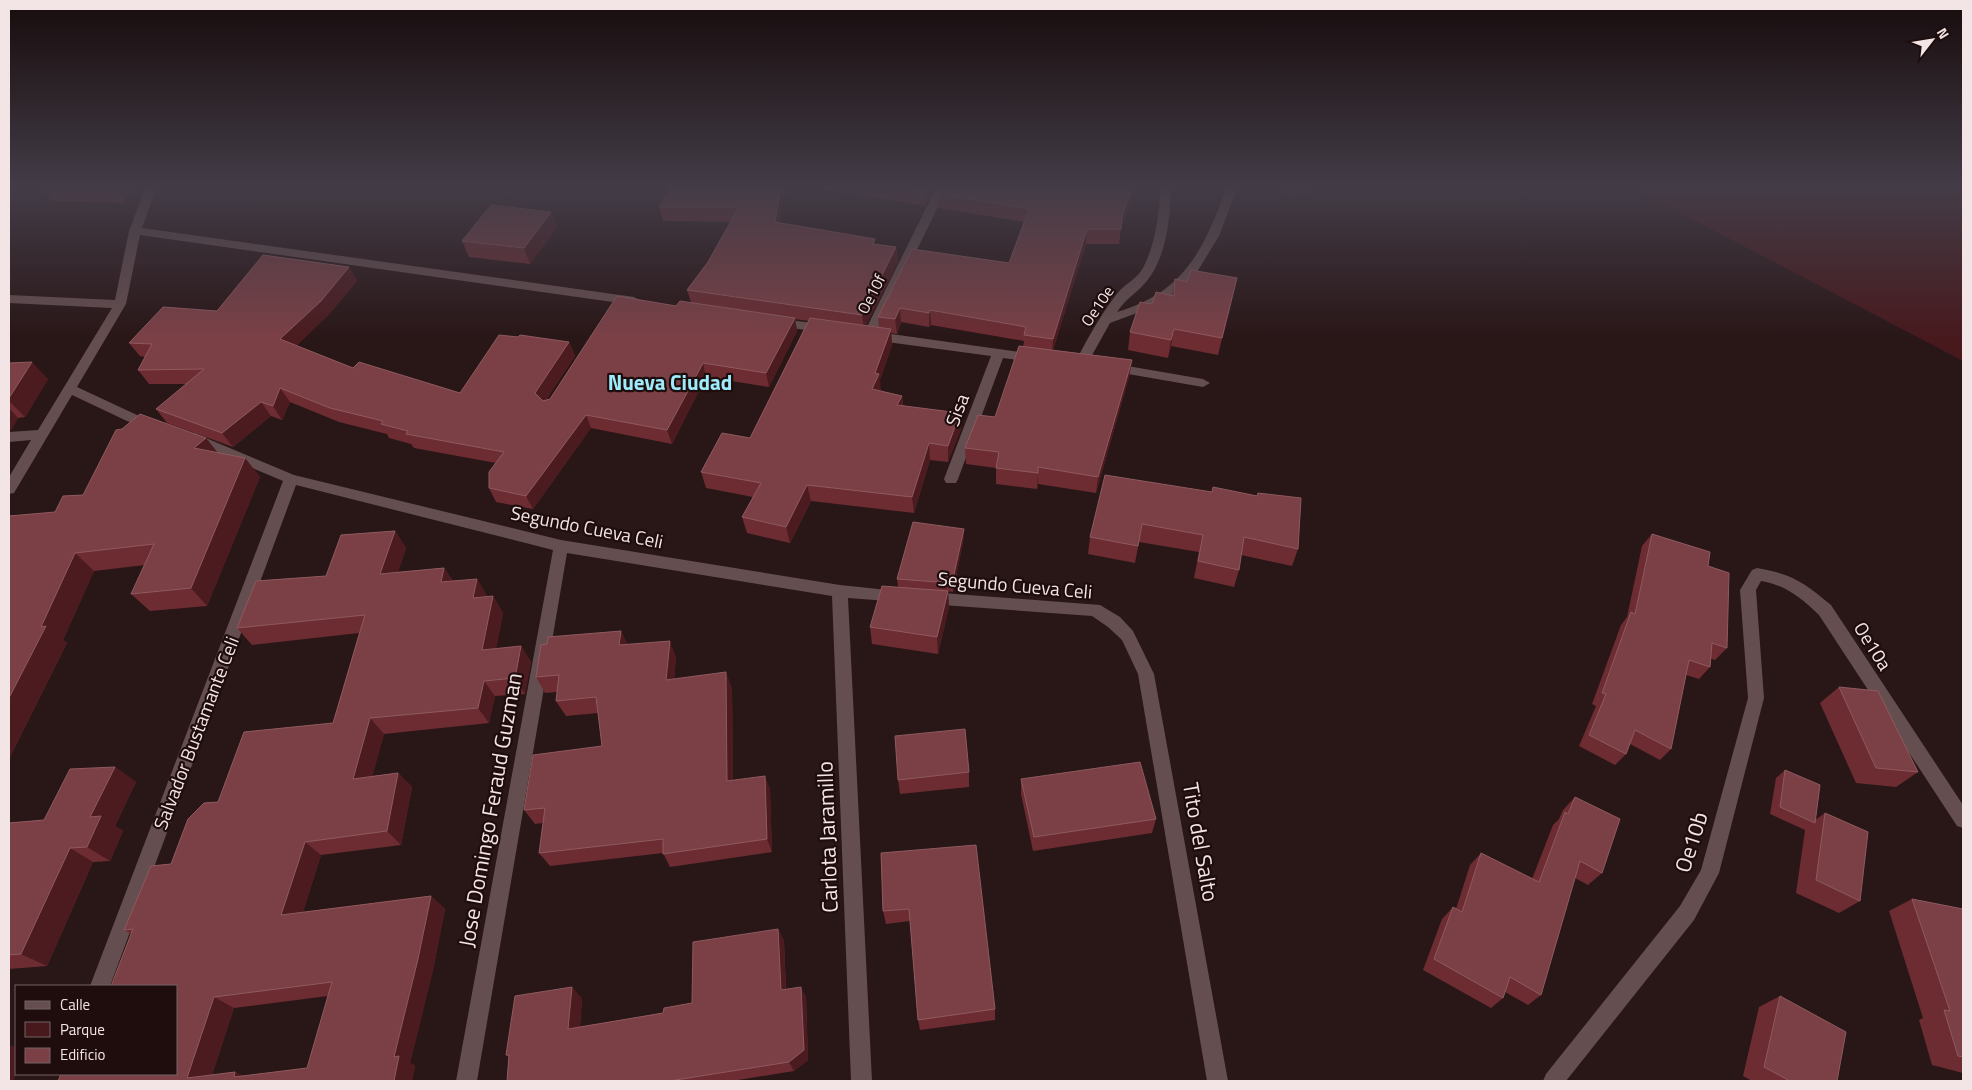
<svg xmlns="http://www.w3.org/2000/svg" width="1972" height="1090" font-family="'Titillium Web',sans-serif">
  <rect width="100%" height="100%" fill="#291617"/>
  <path fill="#47191d" d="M 1629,186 L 1963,186 L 1963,361 Z"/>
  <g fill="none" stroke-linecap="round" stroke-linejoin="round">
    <g fill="#654e4f" fill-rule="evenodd">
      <path d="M 146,186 L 157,186 L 142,228 L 634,297 L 640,301 L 634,305 L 140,235 L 126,304 L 77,387 L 137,415 L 158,422 L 160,425 L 153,430 L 127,421 L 72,395 L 14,493 L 9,494 L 9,477 L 31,440 L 9,442 L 9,432 L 38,430 L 112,308 L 9,303 L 9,295 L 115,300 L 129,231 Z"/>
      <path d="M 937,186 L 948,186 L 877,332 L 1035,354 L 1041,358 L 1035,362 L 1003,358 L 958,479 L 956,483 L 946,483 L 944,479 L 991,356 L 872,340 L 863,335 Z"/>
      <path d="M 1161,186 L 1171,186 C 1170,218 1167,257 1146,282 C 1136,294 1127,297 1117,312 C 1185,292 1204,249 1227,186 L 1238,186 L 1219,236 L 1194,277 L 1179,291 L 1161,304 L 1110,323 L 1086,366 L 1076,366 L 1075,363 C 1087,339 1100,316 1116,295 C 1124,284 1136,280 1143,268 C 1156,243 1159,214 1161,186 Z"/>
      <path d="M 775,318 L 827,325 L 833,329 L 827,333 L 771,325 L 769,322 Z"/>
      <path d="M 1110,363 L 1203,379 L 1210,383 L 1203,387 L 1105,370 L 1104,367 Z"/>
      <path d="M 194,433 L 294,475 L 561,540 L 840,585 L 907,592 L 909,596 L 907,600 L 901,602 L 848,598 L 872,1081 L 851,1081 L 832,596 L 567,553 L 477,1081 L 456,1081 L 553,550 L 296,485 L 110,986 L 90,986 L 283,481 L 189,441 L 187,438 Z"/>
      <path d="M 1757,568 C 1792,574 1804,582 1831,605 L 1963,805 L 1963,828 L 1957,826 L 1819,615 C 1801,598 1786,585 1761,581 L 1756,590 L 1764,698 L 1719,873 L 1694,920 L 1566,1081 L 1543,1081 L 1546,1074 L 1680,906 L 1701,870 L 1748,698 L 1740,590 L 1752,570 Z"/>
      <path d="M 929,592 L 1100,605 L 1120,617 L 1133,631 L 1154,674 L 1228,1081 L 1207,1081 L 1138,674 L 1122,640 L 1108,627 L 1092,616 L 929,604 L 923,602 L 921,598 L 923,594 Z"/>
    </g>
  </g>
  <g fill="#6c2c32" fill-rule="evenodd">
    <path d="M 41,186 L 137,186 L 126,203 L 52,201 Z"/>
    <path d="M 672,186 L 786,186 L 779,223 L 876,245 L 896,247 L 898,262 L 866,325 L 879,327 L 878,317 L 912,249 L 1009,263 L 1024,222 L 939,208 L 939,194 L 1137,186 L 1121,228 L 1119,244 L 1086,244 L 1053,350 L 1132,360 L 1129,377 L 1096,493 L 1038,484 L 1037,489 L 996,484 L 996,468 L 966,464 L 965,448 L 995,417 L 1023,347 L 1024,341 L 931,325 L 929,327 L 901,322 L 897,334 L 891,333 L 892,345 L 880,380 L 880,391 L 902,396 L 903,405 L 961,429 L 948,462 L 930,460 L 914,513 L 811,501 L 790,543 L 747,533 L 742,517 L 753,497 L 706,488 L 701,472 L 750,438 L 809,321 L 795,319 L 797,331 L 769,387 L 706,377 L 672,444 L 591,428 L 533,509 L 496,502 L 489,488 L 496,463 L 414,448 L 411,444 L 389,438 L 387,434 L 339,422 L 290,402 L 282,420 L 271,416 L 233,447 L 167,423 L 156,409 L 187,384 L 149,384 L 138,370 L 145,357 L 140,356 L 129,343 L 217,311 L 349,267 L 357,281 L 329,314 L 296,346 L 353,368 L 460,393 L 518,337 L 569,342 L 575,356 L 546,400 L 550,399 L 676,306 L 691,302 L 687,290 L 708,262 L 731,222 L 663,221 L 659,207 Z"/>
    <path d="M 805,186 L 935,186 L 930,187 L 930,197 L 925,206 Z"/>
    <path d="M 1278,186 L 1319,186 L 1295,197 Z"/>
    <path d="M 557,227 L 530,264 L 469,257 L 462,241 Z"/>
    <path d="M 1237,278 L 1218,355 L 1171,346 L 1168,358 L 1128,350 L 1130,332 L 1152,304 L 1172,295 L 1175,279 L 1187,282 Z"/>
    <path d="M 9,363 L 48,379 L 25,417 L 18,418 L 11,430 L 9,430 Z"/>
    <path d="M 206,438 L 218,453 L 245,458 L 260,477 L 207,606 L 150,611 L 131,594 L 145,565 L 94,571 L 63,640 L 67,643 L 9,759 L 55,512 L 83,495 Z"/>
    <path d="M 1105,475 L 1298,549 L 1292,566 L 1241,555 L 1239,570 L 1234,587 L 1194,578 L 1199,552 L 1139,542 L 1135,563 L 1088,554 L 1090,537 Z"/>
    <path d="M 395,531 L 406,548 L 398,572 L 444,568 L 453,581 L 477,579 L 487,596 L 487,597 L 493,596 L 503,613 L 496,649 L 521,646 L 531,662 L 525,694 L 495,696 L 489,723 L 384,734 L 372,776 L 398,773 L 412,787 L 401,845 L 321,855 L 303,912 L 431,896 L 445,909 L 433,970 L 410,1063 L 415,1066 L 412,1081 L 58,1081 L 61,1074 L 176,1074 L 176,986 L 111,986 L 131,934 L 124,930 L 151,866 L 171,864 L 188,819 L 204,803 L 218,802 L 244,732 L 333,723 L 359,633 L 252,645 L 237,628 L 256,581 L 326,576 L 341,535 ZM 328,996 L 307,1068 L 244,1076 L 235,1072 L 212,1075 L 234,1008 Z"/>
    <path d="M 1652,534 L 1708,566 L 1727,648 L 1715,660 L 1711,659 L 1710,667 L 1699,679 L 1686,675 L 1671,749 L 1660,760 L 1630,744 L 1626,754 L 1615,765 L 1579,746 L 1596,706 L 1592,704 L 1621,625 L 1627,617 L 1642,546 Z"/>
    <path d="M 964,537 L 953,592 L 948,591 L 949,607 L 938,654 L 872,644 L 870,627 L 898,587 L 897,579 Z"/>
    <path d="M 621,631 L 627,644 L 676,657 L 674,679 L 732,688 L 733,781 L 765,776 L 770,790 L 772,852 L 670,867 L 663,853 L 550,866 L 539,853 L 543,823 L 535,824 L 524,810 L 602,746 L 598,713 L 566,716 L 556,701 L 557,692 L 545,693 L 536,677 L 547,644 Z"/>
    <path d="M 1839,687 L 1918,772 L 1896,787 L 1856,783 L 1820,703 Z"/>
    <path d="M 115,767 L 136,782 L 115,826 L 123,831 L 110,861 L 93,862 L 47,966 L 9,969 L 9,823 L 44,820 Z"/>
    <path d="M 1785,770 L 1815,820 L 1825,813 L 1860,901 L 1839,913 L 1796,893 L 1805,830 L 1770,814 L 1776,778 Z"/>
    <path d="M 969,772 L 969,787 L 900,794 L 898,780 Z"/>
    <path d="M 1021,779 L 1156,819 L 1152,833 L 1033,851 L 1021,794 Z"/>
    <path d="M 1575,797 L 1602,873 L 1588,885 L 1575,878 L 1541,995 L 1528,1005 L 1505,992 L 1503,998 L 1491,1008 L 1423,970 L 1442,919 L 1453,907 L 1456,909 L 1470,865 L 1481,853 L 1532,879 L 1553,825 L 1559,819 L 1563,810 Z"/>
    <path d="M 881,853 L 995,1009 L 995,1020 L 920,1030 L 918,1020 L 910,921 L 886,924 L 883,911 Z"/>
    <path d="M 1912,899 L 1963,909 L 1963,1073 L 1932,1065 L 1919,1020 L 1923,1018 L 1889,911 Z"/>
    <path d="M 778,929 L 784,941 L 786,989 L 806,997 L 808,1060 L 794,1071 L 732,1081 L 507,1081 L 509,1057 L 506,1055 L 582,998 L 580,1027 L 663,1013 L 692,1003 Z"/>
    <path d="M 1780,996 L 1837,1081 L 1752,1081 L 1743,1076 L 1759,1007 Z"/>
  </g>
  <g fill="#4b1b1f">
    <path d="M 115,186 L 137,186 L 126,203 Z"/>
    <path d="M 781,186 L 786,186 L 777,236 L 775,222 Z"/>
    <path d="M 927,186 L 930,186 L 930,197 L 925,206 L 925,192 Z"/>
    <path d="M 1133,186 L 1137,186 L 1120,230 L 1122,216 Z"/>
    <path d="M 1302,186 L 1319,186 L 1295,197 L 1298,188 Z"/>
    <path d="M 551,212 L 557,227 L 530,264 L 524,248 Z"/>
    <path d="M 1087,229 L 1086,244 L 1052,353 L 1053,339 Z"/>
    <path d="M 896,247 L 898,262 L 864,329 L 862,315 Z"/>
    <path d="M 349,267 L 357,281 L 329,314 L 289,353 L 280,339 Z"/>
    <path d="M 900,308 L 901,322 L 897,334 L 895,319 Z"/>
    <path d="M 930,310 L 931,325 L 929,327 L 929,313 Z"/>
    <path d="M 795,318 L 797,331 L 769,387 L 766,373 Z"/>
    <path d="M 891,329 L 892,345 L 880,380 L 881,390 L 874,406 L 872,389 L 875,373 Z"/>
    <path d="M 1174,329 L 1171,346 L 1168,358 L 1171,340 Z"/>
    <path d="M 569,342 L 575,356 L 541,407 L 535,393 Z"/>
    <path d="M 1132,360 L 1129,377 L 1096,493 L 1098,477 Z"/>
    <path d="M 32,362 L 48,379 L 25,417 L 9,401 L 9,398 Z"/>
    <path d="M 703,363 L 706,377 L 672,444 L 667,430 Z"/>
    <path d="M 280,388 L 290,402 L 282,420 L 273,406 Z"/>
    <path d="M 902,396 L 903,413 L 897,405 Z"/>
    <path d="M 261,402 L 271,416 L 233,447 L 222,433 Z"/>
    <path d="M 9,408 L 18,418 L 11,430 L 9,430 Z"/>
    <path d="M 960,413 L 961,429 L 948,462 L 948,446 Z"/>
    <path d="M 586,415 L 591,428 L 533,509 L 526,496 Z"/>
    <path d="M 206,438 L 221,457 L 194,448 Z"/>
    <path d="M 929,443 L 930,460 L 914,513 L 912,497 Z"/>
    <path d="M 245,458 L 260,477 L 207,606 L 191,588 Z"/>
    <path d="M 1038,467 L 1038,484 L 1037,489 L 1038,473 Z"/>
    <path d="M 807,485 L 811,501 L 790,543 L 786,527 Z"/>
    <path d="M 964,529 L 964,537 L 953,592 L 952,583 Z"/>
    <path d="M 395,531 L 406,548 L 392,591 L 380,574 Z"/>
    <path d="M 75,553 L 94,571 L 63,640 L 67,643 L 9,759 L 9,699 L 41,627 Z"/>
    <path d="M 444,568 L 455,585 L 441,582 Z"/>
    <path d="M 477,579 L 487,596 L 483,615 L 473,598 Z"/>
    <path d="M 948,591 L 949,607 L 938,654 L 937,637 Z"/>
    <path d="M 493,596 L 503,613 L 493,666 L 482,650 Z"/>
    <path d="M 621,631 L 629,647 L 619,645 Z"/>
    <path d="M 670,641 L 676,657 L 673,696 L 666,680 Z"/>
    <path d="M 521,646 L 531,662 L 525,694 L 515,678 Z"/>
    <path d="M 726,672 L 732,688 L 733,796 L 727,781 Z"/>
    <path d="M 484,681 L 495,696 L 489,723 L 478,708 Z"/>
    <path d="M 370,718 L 384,734 L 368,793 L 353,779 Z"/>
    <path d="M 115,767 L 136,782 L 115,826 L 123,831 L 110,861 L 87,847 L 90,817 Z"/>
    <path d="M 398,773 L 412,787 L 401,845 L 387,831 Z"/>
    <path d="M 765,776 L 770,790 L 772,852 L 767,839 Z"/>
    <path d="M 305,842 L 321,855 L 298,927 L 281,915 Z"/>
    <path d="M 70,848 L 93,862 L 47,966 L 21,954 Z"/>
    <path d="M 431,896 L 445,909 L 433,970 L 410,1063 L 415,1066 L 412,1081 L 394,1081 L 394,1057 Z"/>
    <path d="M 778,929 L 784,941 L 786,1000 L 781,990 Z"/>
    <path d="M 572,987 L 582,998 L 579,1039 L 568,1029 Z"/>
    <path d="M 801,987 L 806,997 L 808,1060 L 794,1071 L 789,1062 Z"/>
    <path d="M 214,997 L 234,1008 L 210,1081 L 187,1078 Z"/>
    <path d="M 9,1045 L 16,1047 L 16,1074 L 17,1074 L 13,1081 L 9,1081 Z"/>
    <path d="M 235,1072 L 256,1081 L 234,1077 Z"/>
  </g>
  <g fill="#7b4046" stroke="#8e5a5f" fill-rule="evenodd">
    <path d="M 672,186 L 781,186 L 775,222 L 875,239 L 873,244 L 896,247 L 862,315 L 687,290 L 708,262 L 739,207 L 659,207 Z"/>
    <path d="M 891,186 L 927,186 L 925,192 Z"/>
    <path d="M 943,186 L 1133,186 L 1122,216 L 1121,229 L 1087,229 L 1053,339 L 1024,335 L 1026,327 L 930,310 L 929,313 L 900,308 L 895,319 L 878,317 L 912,249 L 1009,263 L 1029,209 L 939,194 Z"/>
    <path d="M 491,205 L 551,212 L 524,248 L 462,241 Z"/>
    <path d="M 263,255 L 349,267 L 321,301 L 280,339 L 353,368 L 359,362 L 460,393 L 499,335 L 518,337 L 520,335 L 569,342 L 535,393 L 543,401 L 550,399 L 617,296 L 676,306 L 680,301 L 795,318 L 766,373 L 703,363 L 667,430 L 586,415 L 526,496 L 489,488 L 489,472 L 504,452 L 406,434 L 408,431 L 381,424 L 383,421 L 330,408 L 280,388 L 273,406 L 261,402 L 222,433 L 156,409 L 204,369 L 138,370 L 152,344 L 129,343 L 163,307 L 217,311 Z"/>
    <path d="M 1191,270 L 1237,278 L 1222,338 L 1174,329 L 1171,340 L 1130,332 L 1140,302 L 1152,304 L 1156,292 L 1174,296 L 1175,279 L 1187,282 Z"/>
    <path d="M 810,318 L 891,329 L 875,373 L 879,374 L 872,389 L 902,396 L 897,405 L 960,413 L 948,446 L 929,443 L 912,497 L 807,485 L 786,527 L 742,517 L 761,483 L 701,472 L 722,433 L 750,438 Z"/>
    <path d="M 1019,346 L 1132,360 L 1098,477 L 1038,467 L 1038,473 L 996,468 L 999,452 L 965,448 L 978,415 L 995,417 Z"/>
    <path d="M 32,362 L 9,398 L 9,363 Z"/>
    <path d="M 140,414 L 206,438 L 194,448 L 245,458 L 191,588 L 131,594 L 154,544 L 75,553 L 41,627 L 46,626 L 9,698 L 9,516 L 55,512 L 63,496 L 83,495 L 116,430 L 122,429 Z"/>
    <path d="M 1105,475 L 1212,492 L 1213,487 L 1257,496 L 1258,493 L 1301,498 L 1298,549 L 1244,537 L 1239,570 L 1198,561 L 1203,535 L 1142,524 L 1138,546 L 1090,537 Z"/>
    <path d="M 913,522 L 964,529 L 952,583 L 897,579 Z"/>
    <path d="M 395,531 L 380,574 L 444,568 L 441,582 L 477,579 L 473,598 L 493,596 L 482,650 L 521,646 L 515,678 L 484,681 L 478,708 L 370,718 L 353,779 L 398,773 L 387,831 L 305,842 L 281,915 L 431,896 L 418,959 L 394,1057 L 399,1056 L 394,1081 L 58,1081 L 61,1074 L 176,1074 L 176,986 L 111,986 L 133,929 L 124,930 L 151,866 L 171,864 L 188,819 L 204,803 L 218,802 L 244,732 L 333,723 L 365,615 L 237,628 L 256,581 L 326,576 L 341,535 ZM 332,982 L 307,1068 L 234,1077 L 235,1072 L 187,1078 L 214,997 Z"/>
    <path d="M 1652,534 L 1710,552 L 1708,566 L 1729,573 L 1727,648 L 1712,643 L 1710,667 L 1689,660 L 1671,749 L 1635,730 L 1626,754 L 1589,735 L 1606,694 L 1602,693 L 1631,612 L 1635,614 Z"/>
    <path d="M 882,586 L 948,591 L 937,637 L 870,627 Z"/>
    <path d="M 621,631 L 619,645 L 670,641 L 666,680 L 726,672 L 727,781 L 765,776 L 767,839 L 663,854 L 663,839 L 539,853 L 545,808 L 524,810 L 533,755 L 602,746 L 596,697 L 556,701 L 559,675 L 536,677 L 541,645 L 547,644 L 548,637 Z"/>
    <path d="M 1839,687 L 1878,691 L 1918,772 L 1876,768 Z"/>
    <path d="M 965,729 L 969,772 L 898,780 L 895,736 Z"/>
    <path d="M 1140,762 L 1156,819 L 1034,837 L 1021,779 Z"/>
    <path d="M 115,767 L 90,817 L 101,816 L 87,847 L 70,848 L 21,954 L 9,955 L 9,823 L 44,820 L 70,769 Z"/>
    <path d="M 1785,770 L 1820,785 L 1815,823 L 1780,807 Z"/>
    <path d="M 1575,797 L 1620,819 L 1602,873 L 1580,861 L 1541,995 L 1510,977 L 1503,998 L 1434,959 L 1453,907 L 1462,912 L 1481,853 L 1539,882 L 1565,812 L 1568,814 Z"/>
    <path d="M 1825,813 L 1868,832 L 1860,901 L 1816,880 Z"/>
    <path d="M 976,845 L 995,1009 L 918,1020 L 909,909 L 883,911 L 881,853 Z"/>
    <path d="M 1912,899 L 1963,909 L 1963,1057 L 1958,1056 L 1944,1010 L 1950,1011 Z"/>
    <path d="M 778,929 L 781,990 L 801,987 L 804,1050 L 789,1062 L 669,1081 L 507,1081 L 509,1055 L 506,1055 L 515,996 L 572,987 L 568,1029 L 663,1013 L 664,1008 L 692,1003 L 693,942 Z"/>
    <path d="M 1780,996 L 1846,1032 L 1837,1081 L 1790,1081 L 1764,1067 Z"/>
  </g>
  <linearGradient id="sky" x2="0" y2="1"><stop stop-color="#170c0d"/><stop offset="0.55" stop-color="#433c47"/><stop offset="1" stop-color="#433c47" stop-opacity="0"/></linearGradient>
  <rect width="1972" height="339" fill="url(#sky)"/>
  <g text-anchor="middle" stroke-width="4.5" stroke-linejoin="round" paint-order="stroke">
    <g font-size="16" fill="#f3e5e5" stroke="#1f0d0e">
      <text transform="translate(871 294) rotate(-63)" y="6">Oe10f</text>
      <text transform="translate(1097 306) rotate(-56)" y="6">Oe10e</text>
    </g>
    <g font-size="19" fill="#f3e5e5" stroke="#1f0d0e">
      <text transform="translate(957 410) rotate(-69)" y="7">Sisa</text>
      <text transform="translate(587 527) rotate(11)" y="7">Segundo Cueva Celi</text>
      <text transform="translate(1015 585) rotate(5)" y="7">Segundo Cueva Celi</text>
      <text transform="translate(1873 646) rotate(58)" y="7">Oe10a</text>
      <text transform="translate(196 733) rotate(-69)" y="7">Salvador Bustamante Celi</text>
    </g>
    <g font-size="21" font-weight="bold" fill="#9decfb" stroke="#1f0d0e">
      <text x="670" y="390">Nueva Ciudad</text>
    </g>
    <g font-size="22" fill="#f3e5e5" stroke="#1f0d0e">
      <text transform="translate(490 810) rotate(-80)" y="8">Jose Domingo Feraud Guzman</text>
      <text transform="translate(827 837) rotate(-92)" y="8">Carlota Jaramillo</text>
      <text transform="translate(1201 842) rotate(80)" y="8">Tito del Salto</text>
      <text transform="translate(1691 842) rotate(-72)" y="8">Oe10b</text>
    </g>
  </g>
  <rect width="1972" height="1090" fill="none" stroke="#f3e5e5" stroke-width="20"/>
  <rect x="15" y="985" width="162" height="90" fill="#1f0d0e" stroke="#746364"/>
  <rect x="25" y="1001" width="25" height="8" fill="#654e4f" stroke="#746364"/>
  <text x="60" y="1010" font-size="15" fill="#f3e5e5">Calle</text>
  <rect x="25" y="1022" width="25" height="15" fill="#47191d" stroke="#746364"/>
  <text x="60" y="1035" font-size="15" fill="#f3e5e5">Parque</text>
  <rect x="25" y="1048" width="25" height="15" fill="#7b4046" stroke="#746364"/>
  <text x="60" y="1060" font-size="15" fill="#f3e5e5">Edificio</text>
  <g transform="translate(1932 40) rotate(59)" stroke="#1f0d0e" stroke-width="4" paint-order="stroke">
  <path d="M0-4L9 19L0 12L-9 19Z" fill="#f3e5e5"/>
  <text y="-8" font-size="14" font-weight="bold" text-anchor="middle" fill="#f3e5e5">N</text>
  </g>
</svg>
